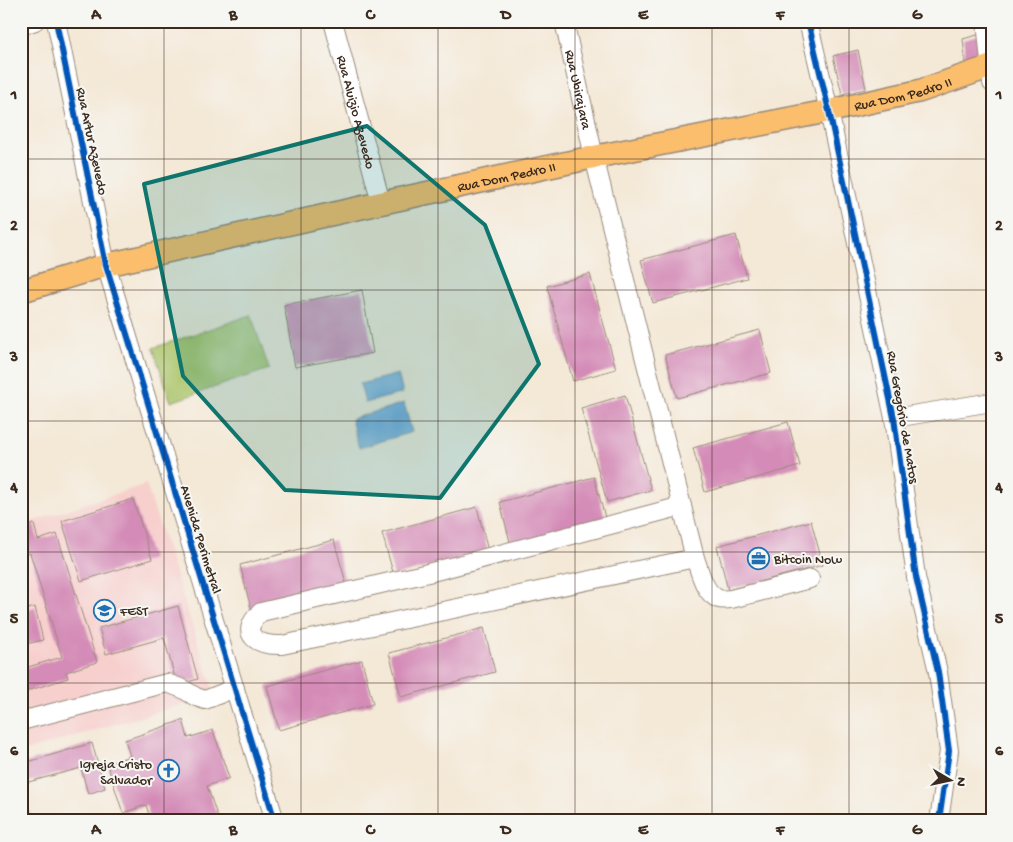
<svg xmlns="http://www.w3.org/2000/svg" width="1013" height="842" font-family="'Gochi Hand',sans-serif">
  <rect width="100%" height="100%" fill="#f6f6f2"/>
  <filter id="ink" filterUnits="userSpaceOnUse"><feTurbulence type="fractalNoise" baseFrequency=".02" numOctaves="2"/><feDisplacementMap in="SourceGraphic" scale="10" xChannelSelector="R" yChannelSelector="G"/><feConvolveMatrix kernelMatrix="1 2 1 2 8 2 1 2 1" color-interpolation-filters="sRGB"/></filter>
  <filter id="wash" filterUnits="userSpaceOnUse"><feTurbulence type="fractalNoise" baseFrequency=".0096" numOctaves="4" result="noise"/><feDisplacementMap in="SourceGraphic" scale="20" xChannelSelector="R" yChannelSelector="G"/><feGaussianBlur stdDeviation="1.12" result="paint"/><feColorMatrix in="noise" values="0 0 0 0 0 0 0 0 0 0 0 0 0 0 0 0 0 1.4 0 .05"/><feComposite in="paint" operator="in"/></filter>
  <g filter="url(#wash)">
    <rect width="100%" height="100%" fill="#f4e8d6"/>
    <path fill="#f7d0ce" d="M 146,484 L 215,695 L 21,752 L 21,525 Z"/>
    <path fill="#abc56b" stroke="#737844" d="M 251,315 L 269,369 L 171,402 L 153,348 Z"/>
    <g fill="#6da4db" stroke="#54677c">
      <path d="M 398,374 L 403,393 L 365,403 L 360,384 Z"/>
      <path d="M 404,403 L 412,432 L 359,448 L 351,419 Z"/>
    </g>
    <g id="blocks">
      <g fill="#d48bb7">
        <path d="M 981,34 L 984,63 L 966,67 L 963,39 Z"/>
        <path d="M 858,50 L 866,89 L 842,94 L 833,56 Z"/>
        <path d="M 736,235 L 747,278 L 653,303 L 641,260 Z"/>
        <path d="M 590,274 L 616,369 L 573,381 L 547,286 Z"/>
        <path d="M 362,290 L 373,353 L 295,367 L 284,305 Z"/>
        <path d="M 760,330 L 771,373 L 677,398 L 665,355 Z"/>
        <path d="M 625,395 L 651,490 L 607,502 L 581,408 Z"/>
        <path d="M 788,422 L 800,466 L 705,492 L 693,448 Z"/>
        <path d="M 594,477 L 606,521 L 511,546 L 500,502 Z"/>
        <path d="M 133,499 L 152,559 L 81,581 L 62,521 Z"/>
        <path d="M 477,507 L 488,551 L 394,576 L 382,533 Z"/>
        <path d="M 811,521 L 823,565 L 728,590 L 717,546 Z"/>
        <path d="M 34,524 L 38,540 L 57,534 L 97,662 L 66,672 L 68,678 L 21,693 L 21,669 L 62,657 L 30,553 L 21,556 L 21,528 Z"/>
        <path d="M 334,540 L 346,583 L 251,609 L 240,565 Z"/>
        <path d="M 178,606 L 198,679 L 177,685 L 164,638 L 106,654 L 99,628 Z"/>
        <path d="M 35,607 L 43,640 L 21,645 L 21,611 Z"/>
        <path d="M 484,628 L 495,672 L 401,697 L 389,653 Z"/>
        <path d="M 362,660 L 373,704 L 279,730 L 267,686 Z"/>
        <path d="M 183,720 L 188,738 L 213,730 L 229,778 L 207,786 L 219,821 L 151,821 L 146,805 L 123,813 L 107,764 L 130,756 L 125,740 Z"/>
        <path d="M 92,743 L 105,788 L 88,794 L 81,768 L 21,784 L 21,764 Z"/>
        <path d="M 21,786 L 22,786 L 32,821 L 21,821 Z"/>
      </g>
    </g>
  </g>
  <g filter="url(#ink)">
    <use href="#blocks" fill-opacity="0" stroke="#98897a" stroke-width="1"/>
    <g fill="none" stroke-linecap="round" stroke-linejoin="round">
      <defs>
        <g id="minor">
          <path d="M 56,21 L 106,265 L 275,821"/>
          <path id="s1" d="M 333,21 L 381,203"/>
          <path id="s2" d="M 564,21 L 594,157 L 695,558 C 700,571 704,594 719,599 C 722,600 728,599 731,599 L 810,579"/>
          <path d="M 808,21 L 829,111 L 894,418 L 916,577 L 938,672 L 949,751 L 939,821"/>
          <path d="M 986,21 L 992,83"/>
          <path d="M 21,26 L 35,21"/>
          <path d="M 894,418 L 992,402"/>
          <path d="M 682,506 L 428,573 L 261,612 C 237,634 257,646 282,645 L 695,558"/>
          <path d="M 21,721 L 167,683 L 183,689 L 196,697 L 205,700 L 235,688"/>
        </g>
        <g id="major">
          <path id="s3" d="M 21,291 L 106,265 L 381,203 L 594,157 L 829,111 L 920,91 L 992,66"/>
        </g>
      </defs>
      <use href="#minor" stroke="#98897a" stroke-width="20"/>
      <use href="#major" stroke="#98897a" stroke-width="25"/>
      <use href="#minor" stroke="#fff" stroke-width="18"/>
      <use href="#major" stroke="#fabe6d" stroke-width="22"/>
      <defs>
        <g id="cycleway">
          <path d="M 56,21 L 106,265 L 275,821"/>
          <path d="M 808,21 L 829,111 L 894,418 L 916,577 L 938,672 L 949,751 L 939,821"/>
        </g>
      </defs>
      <use href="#cycleway" stroke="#f6f6f2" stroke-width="9"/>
      <use href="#cycleway" stroke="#0057b8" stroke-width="6"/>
    </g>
  </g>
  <path fill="#0f766e" fill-opacity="0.2" stroke="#0f766e" stroke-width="4" stroke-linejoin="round" d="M 367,126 L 485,225 L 539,364 L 440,498 L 285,490 L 183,376 L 144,184 Z"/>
  <path fill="none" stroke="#3b2a1e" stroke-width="1" stroke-opacity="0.55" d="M 164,21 L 164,821M 301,21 L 301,821M 438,21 L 438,821M 575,21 L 575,821M 712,21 L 712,821M 849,21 L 849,821M 21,159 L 992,159M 21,290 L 992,290M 21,421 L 992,421M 21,552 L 992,552M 21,683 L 992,683"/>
  <defs>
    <symbol id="office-ring" viewBox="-11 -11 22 22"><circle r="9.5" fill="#f6f6f2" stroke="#1f6fb2" stroke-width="1.5"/><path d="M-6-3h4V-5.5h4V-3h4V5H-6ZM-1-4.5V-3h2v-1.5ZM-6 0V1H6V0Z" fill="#1f6fb2"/></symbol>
    <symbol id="university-ring" viewBox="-11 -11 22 22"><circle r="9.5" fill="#f6f6f2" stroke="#1f6fb2" stroke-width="1.5"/><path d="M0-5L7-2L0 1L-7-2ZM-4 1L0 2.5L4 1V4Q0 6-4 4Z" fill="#1f6fb2"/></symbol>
    <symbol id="church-ring" viewBox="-11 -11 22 22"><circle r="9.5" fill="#f6f6f2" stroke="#1f6fb2" stroke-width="1.5"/><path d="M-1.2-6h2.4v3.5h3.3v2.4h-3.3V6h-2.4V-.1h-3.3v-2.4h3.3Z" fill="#1f6fb2"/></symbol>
  </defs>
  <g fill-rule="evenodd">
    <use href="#office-ring" x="746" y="546" width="25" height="25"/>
    <use href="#university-ring" x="92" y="598" width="25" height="25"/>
    <use href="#church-ring" x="156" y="758" width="25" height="25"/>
  </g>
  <g text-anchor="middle" stroke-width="4" stroke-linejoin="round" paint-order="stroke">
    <g font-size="14" fill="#3b2a1e" stroke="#f6f6f2">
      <text dy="5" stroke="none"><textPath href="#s2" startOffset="70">Rua Ubirajara</textPath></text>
      <text dy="5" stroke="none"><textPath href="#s3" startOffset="904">Rua Dom Pedro II</textPath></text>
      <text dy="5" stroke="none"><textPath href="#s1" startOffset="94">Rua Aluizio Azevedo</textPath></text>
      <text transform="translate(93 141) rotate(78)" y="5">Rua Artur Azevedo</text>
      <text dy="5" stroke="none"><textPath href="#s3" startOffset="499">Rua Dom Pedro II</textPath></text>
      <text transform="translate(904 417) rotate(80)" y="5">Rua Gregório de Matos</text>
      <text transform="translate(202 539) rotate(73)" y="5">Avenida Perimetral</text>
    </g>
    <g font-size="14" fill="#3b2a1e" stroke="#f6f6f2" text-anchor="start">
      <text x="774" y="563">Bitcoin Now</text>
      <text x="120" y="615">FEST</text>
      <text x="152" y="768" text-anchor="end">Igreja Cristo<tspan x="152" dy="16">Salvador</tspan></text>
    </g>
  </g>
  <rect width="1013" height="842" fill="none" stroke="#f6f6f2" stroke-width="55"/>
  <g transform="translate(950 780) rotate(99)" stroke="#f6f6f2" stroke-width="4" paint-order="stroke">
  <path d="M0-4L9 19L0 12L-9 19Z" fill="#3b2a1e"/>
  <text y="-8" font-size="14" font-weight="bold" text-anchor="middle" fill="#3b2a1e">N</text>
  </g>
  <rect x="28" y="28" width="958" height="786" fill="none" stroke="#3b2a1e" stroke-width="2"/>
  <g font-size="16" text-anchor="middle" font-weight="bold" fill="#3b2a1e">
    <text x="96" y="19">A</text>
    <text x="233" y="19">B</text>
    <text x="370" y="19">C</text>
    <text x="506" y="19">D</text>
    <text x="643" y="19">E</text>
    <text x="780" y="19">F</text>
    <text x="917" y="19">G</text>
    <text x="14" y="99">1</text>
    <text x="999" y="99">1</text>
    <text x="14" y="230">2</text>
    <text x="999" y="230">2</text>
    <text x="14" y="361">3</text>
    <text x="999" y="361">3</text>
    <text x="14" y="492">4</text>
    <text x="999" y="492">4</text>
    <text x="14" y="623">5</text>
    <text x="999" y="623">5</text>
    <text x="14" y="755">6</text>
    <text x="999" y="755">6</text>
    <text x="96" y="834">A</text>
    <text x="233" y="834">B</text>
    <text x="370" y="834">C</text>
    <text x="506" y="834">D</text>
    <text x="643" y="834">E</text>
    <text x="780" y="834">F</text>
    <text x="917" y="834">G</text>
  </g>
</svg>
